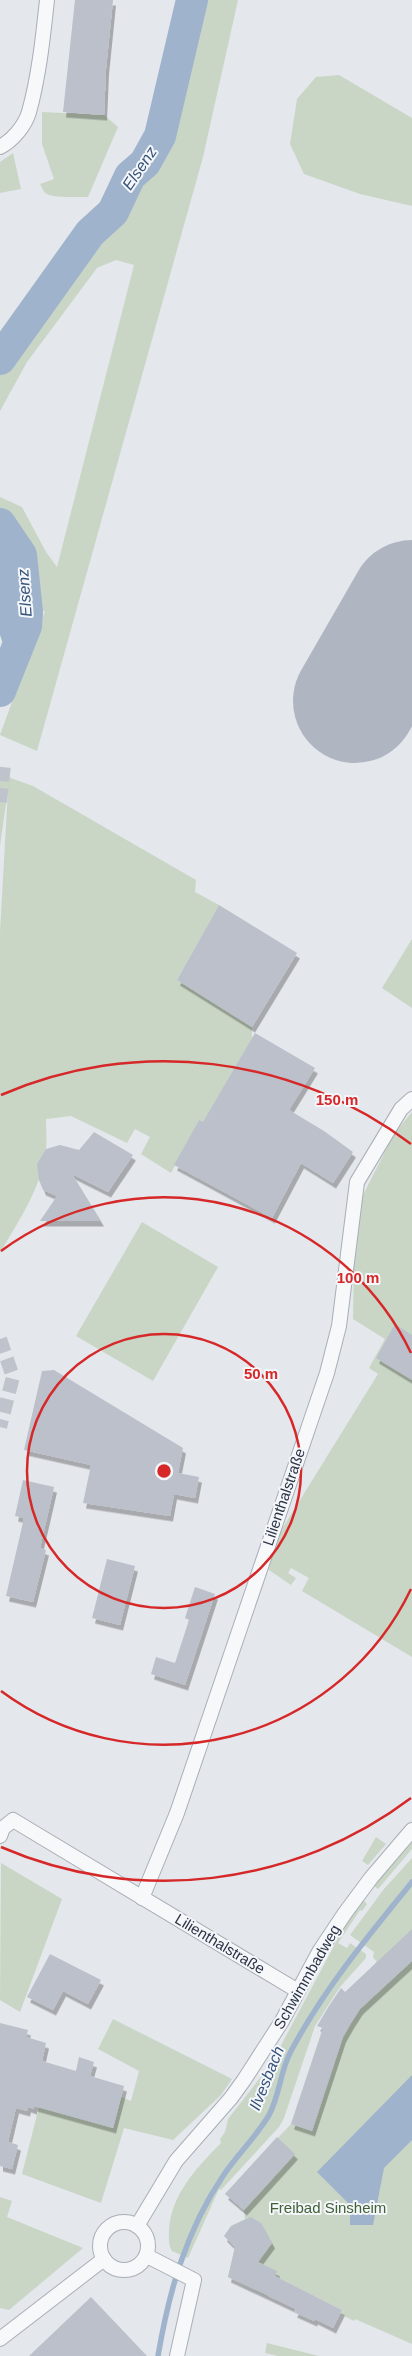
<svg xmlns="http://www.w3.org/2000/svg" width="412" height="2356" font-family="Arial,sans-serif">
  <defs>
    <filter id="shadow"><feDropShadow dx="3" dy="5.5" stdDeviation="0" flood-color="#0004"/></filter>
  </defs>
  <rect width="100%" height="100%" fill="#e4e7ec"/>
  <g fill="#c9d6c5">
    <path d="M 186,0 L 238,0 L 203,157 L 37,751 L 0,735 L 45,611 L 27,612 L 21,555 L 0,524 L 0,497 L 22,507 L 46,552 L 57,567 L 134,265 L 116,260 L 97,268 L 27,362 L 0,411 L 0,337 L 82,230 L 148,133 L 177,40 Z"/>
    <path d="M 339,75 L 412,118 L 412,206 L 360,194 L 304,174 L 290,144 L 297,99 L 316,77 Z"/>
    <path d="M 42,112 L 104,115 L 118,127 L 88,197 C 79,197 54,198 47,194 C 43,192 42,187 40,184 L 54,179 L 42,144 Z"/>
    <path d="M 13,153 L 21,189 L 0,193 L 0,162 Z"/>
    <path d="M 8,777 L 33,786 L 196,880 L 195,892 L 219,905 L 177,980 L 252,1027 L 252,1039 L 204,1123 L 199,1120 L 171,1173 L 141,1154 L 150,1137 L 135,1129 L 127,1143 L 71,1116 L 46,1119 C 46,1129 47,1140 46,1150 C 41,1189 19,1220 0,1253 L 0,932 L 8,789 L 0,846 L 0,780 Z"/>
    <path d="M 412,939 L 412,1008 L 382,988 Z"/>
    <path d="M 412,1112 L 412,1657 L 302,1591 L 309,1578 L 291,1568 L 288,1573 L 296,1578 L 291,1585 L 269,1570 L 271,1556 L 279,1534 L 378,1374 L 369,1368 L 385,1339 L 353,1319 L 354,1262 L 361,1199 L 394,1134 Z"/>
    <path d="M 142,1222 L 218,1267 L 153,1381 L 76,1336 Z"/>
    <path d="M 376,1837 L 386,1844 L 368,1865 L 362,1861 Z"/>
    <path d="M 412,1841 L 412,1849 L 378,1889 L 374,1886 Z"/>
    <path d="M 412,1858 L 412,2344 L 355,2319 L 354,2321 L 340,2314 L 342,2310 L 275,2276 L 268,2297 L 228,2277 L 236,2243 L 225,2237 L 231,2226 L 245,2219 L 244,2210 L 225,2194 L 291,2124 L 323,2028 L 377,1962 L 373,1957 L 374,1952 L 350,1935 L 384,1889 Z"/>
    <path d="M 1,1863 L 62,1899 L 20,2012 L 0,2000 Z"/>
    <path d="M 363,1900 L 367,1904 L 362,1911 L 360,1910 L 338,1943 L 347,1948 L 350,1943 L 366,1954 L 366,1958 L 340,1987 L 315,2026 L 284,2118 L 279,2127 L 221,2190 L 219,2189 L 188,2258 L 172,2251 C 168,2245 169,2239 169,2232 C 170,2196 196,2168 221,2143 L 220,2139 L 225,2132 L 228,2119 L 271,2064 L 342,1931 Z"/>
    <path d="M 113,2019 L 232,2079 L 221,2095 L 173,2140 L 124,2128 L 101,2203 L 22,2174 L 39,2107 L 113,2127 L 121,2097 L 131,2101 L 139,2071 L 98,2049 Z"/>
    <path d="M 0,2197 L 12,2201 L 7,2217 L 83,2248 L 9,2310 L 0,2308 Z"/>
    <path d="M 267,2343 L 319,2356 L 278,2356 L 265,2353 Z"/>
  </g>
  <g fill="#9fb4cc">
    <path d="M 0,524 L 21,555 L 27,612 L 26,626 L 11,666 L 0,635 Z"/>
    <path d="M 412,2075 L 412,2140 L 384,2168 L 373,2225 L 350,2225 L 350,2205 L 317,2172 Z"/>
  </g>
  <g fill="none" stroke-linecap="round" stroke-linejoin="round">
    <path stroke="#9fb4cc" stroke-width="5.5" d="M 158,2356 C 169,2291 186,2231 223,2176 C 237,2155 256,2137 269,2115 C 280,2095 280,2071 291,2051 C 324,1989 368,1936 412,1882"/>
    <g stroke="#9fb4cc" stroke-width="32">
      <path d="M 0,359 L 90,233 L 113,212 L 130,176 L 145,163 L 160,136 L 192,0"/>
      <path d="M 0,524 L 21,555 L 27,612 L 26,626 L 0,691"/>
    </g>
    <path stroke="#b0b6c1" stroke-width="124" d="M 355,701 L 412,602"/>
  </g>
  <g fill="#bbc0ca" filter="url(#shadow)">
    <path d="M 75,0 L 113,0 L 106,69 L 104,115 L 63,112 Z"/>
    <path d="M 219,905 L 297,953 L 252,1027 L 177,980 Z"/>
    <path d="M 255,1033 L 315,1068 L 289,1110 L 324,1131 L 353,1152 L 333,1183 L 301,1163 L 272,1218 L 174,1165 L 199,1120 L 203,1122 Z"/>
    <path d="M 94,1132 L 133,1155 L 108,1192 L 72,1174 L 101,1221 L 40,1221 L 57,1196 L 43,1190 L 39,1180 L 37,1164 L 46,1149 L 60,1145 L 79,1150 Z"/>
    <path d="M 395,1324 L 412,1335 L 412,1380 L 376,1358 Z"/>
    <path d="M 54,1370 L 183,1448 L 178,1473 L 199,1477 L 195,1498 L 174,1494 L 170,1516 L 83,1503 L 91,1465 L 24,1450 L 42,1371 Z"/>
    <path d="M 23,1480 L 54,1487 L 40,1548 L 46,1550 L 33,1602 L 6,1596 L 24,1518 L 15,1516 Z"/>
    <path d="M 107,1559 L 135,1566 L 120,1625 L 92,1618 Z"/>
    <path d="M 195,1587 L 215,1594 L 185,1685 L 151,1674 L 156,1657 L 175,1663 L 189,1620 L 185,1618 Z"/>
    <path d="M 412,1929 L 412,1961 L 360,2009 L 351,2023 L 343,2037 L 312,2131 L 291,2124 L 323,2028 L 317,2026 L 329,2006 L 341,1988 L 345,1992 Z"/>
    <path d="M 50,1954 L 101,1980 L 88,2004 L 63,1991 L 53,2010 L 27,1997 Z"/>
    <path d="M 0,2023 L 28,2030 L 26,2037 L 46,2043 L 42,2061 L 76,2071 L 79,2057 L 94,2062 L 90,2076 L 124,2086 L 113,2128 L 34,2106 L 34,2109 L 28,2107 L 27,2111 L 16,2108 L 8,2142 L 18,2145 L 12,2169 L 0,2166 Z"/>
    <path d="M 277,2137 L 295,2154 L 244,2210 L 225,2194 Z"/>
    <path d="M 251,2217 L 261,2223 L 272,2243 L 258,2262 L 277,2271 L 275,2276 L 342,2310 L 333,2328 L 315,2319 L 314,2321 L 294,2312 L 296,2309 L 228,2277 L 235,2247 L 224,2236 L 231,2226 Z"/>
    <path d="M 91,2297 L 147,2356 L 29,2356 Z"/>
  </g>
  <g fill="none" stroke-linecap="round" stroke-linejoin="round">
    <g stroke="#bfc3cb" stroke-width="14" stroke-dasharray="14 7" stroke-linecap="butt">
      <path d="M 0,802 L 4,765"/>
      <path d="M 0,1339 L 13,1377 L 0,1427"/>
    </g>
    <defs>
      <g id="street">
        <path d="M 0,147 C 12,141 25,126 29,112 C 39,76 43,37 47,0"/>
        <path d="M 0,1836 L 3,1828 L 13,1820 L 298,1991"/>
        <path d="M 142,1898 L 177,1813 L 327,1373 L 339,1326 L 357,1182 L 401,1109 L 412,1099"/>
        <circle cx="124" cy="2246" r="24"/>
        <path d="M 137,2226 L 176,2161 L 231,2098 L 244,2080 L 282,2021 L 319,1952 L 345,1913 L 371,1878 L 412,1830"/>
        <path d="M 147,2256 L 194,2280 L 177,2356"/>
        <path d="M 0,2339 L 104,2259"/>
      </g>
    </defs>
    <use href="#street" stroke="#a9aeb7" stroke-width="16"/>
    <use href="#street" stroke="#f7f8fa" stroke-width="14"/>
  </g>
  <g fill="none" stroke="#d62828" stroke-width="2.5">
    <circle cx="164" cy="1471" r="137"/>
    <path d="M411 1589A274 274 0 0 1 1 1691M1 1251A274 274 0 0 1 411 1353"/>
    <path d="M411 1798A410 410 0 0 1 1 1847M1 1095A410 410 0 0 1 411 1144"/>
  </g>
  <g text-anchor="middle" stroke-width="4" stroke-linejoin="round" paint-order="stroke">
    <g font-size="15" fill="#2b3445" stroke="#f4f6f9">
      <text transform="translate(284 1497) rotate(-71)" y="5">Lilienthalstraße</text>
      <text transform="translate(220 1944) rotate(31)" y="5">Lilienthalstraße</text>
      <text transform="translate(307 1977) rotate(-60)" y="5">Schwimmbadweg</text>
    </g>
    <g font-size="15" fill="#3f6138" stroke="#f4f6f9">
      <text x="328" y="2213">Freibad Sinsheim</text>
    </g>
    <g font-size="16" font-style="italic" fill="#34527a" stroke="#f4f6f9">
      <text transform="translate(139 168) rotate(-56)" y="6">Elsenz</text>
      <text transform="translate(24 593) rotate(-94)" y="6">Elsenz</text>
      <text transform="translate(266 2078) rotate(-68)" y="6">Ilvesbach</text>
    </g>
  </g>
  <circle cx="164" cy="1471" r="8" fill="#d62828" stroke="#f4f6f9" stroke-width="2.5"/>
  <g font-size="15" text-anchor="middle" font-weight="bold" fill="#d62828" stroke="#f4f6f9" stroke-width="4" stroke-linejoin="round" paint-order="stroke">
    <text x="337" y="1105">150 m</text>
    <text x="358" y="1283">100 m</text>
    <text x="261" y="1379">50 m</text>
  </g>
</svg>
